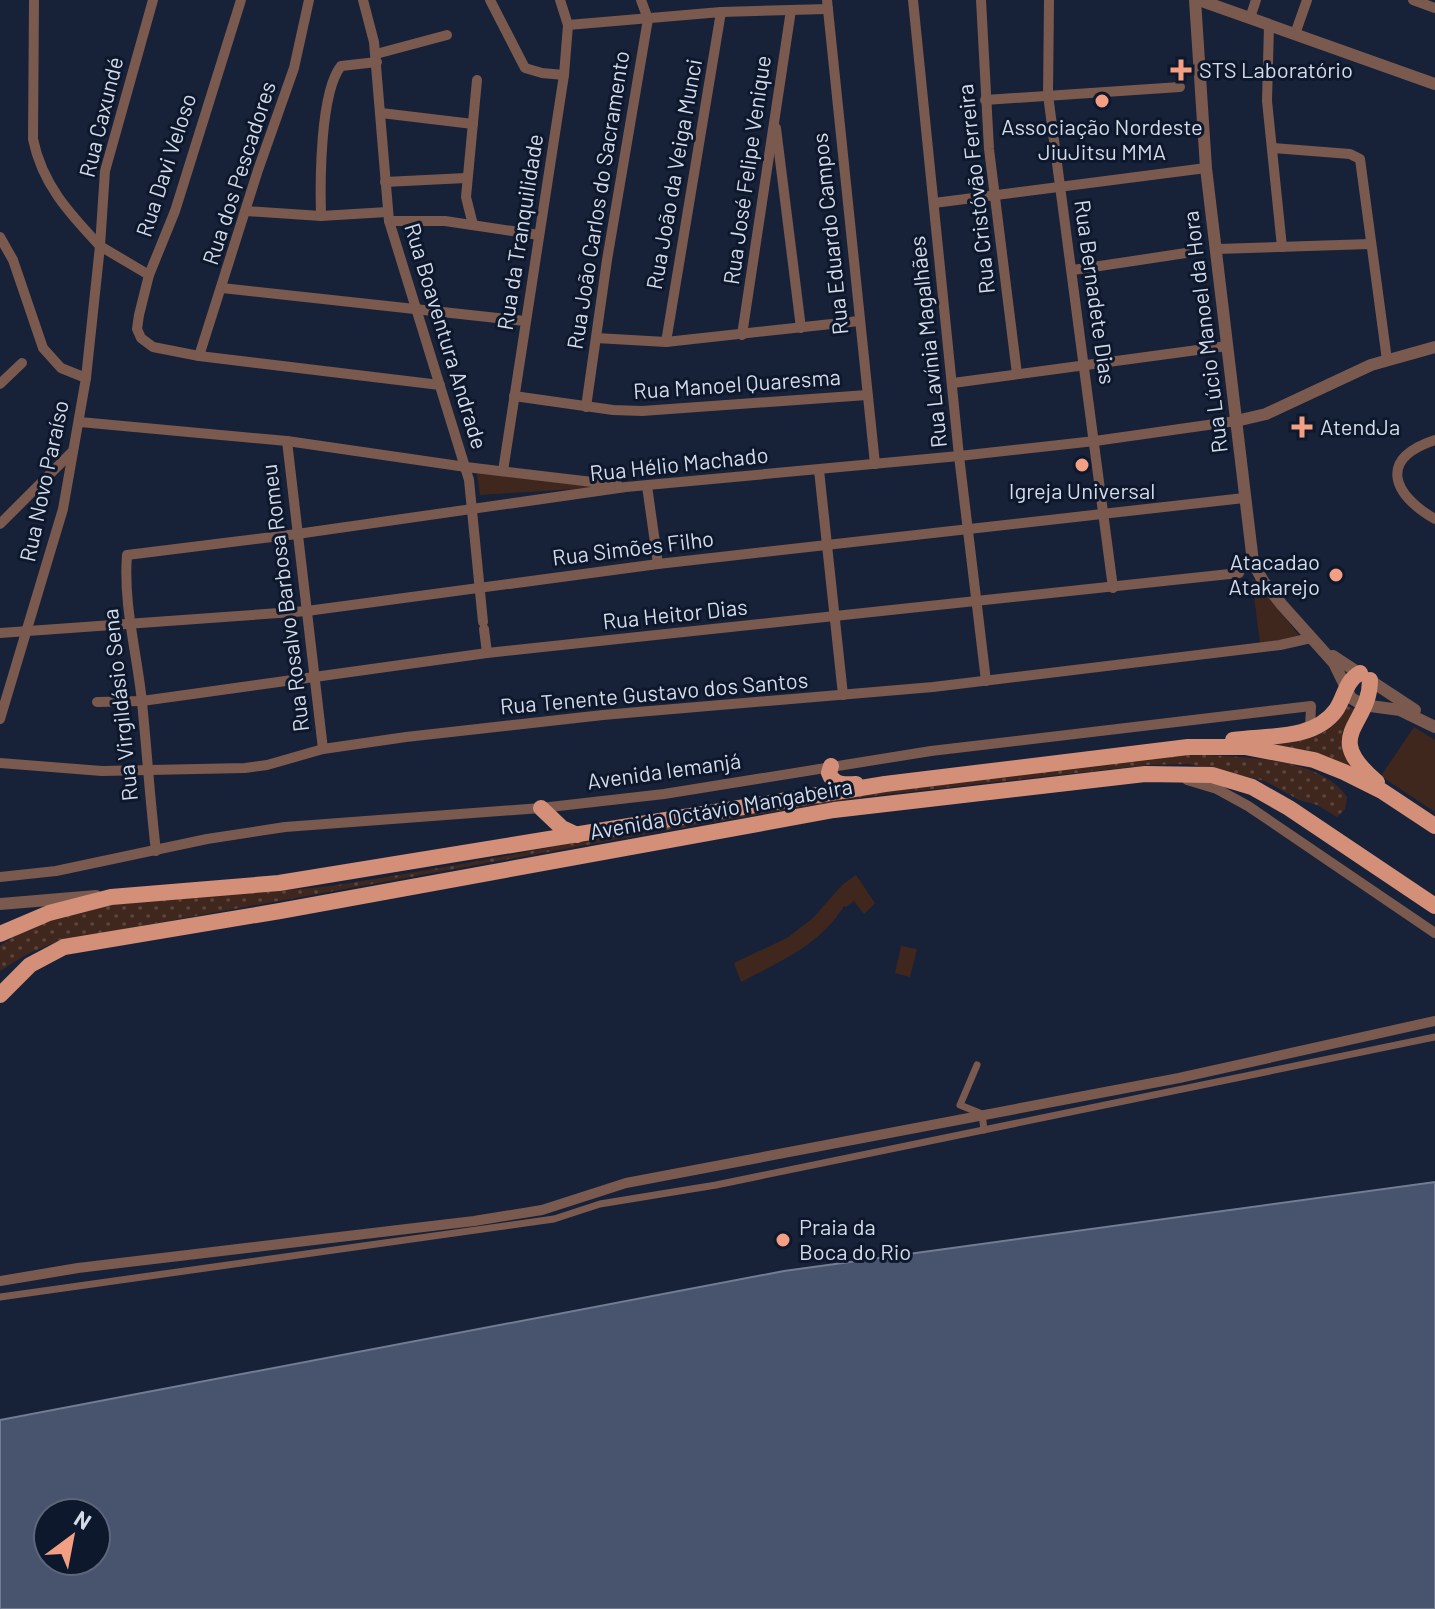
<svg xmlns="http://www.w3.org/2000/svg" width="1435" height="1609" font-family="Barlow,sans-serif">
  <defs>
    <pattern id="grass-dots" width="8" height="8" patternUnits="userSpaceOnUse" patternTransform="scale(2)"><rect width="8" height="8" fill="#40271e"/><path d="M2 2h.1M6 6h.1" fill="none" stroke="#5b463f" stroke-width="1.8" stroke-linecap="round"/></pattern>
  </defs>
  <rect width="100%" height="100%" fill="#172137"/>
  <g fill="url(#grass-dots)">
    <path d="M 1347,706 L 1358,711 L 1353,769 L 1271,744 C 1302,740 1333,739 1347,706 Z"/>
    <path d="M 1192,754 C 1239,758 1318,755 1347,797 L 1345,809 L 1337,817 L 1317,805 L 1299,800 L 1265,781 L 1189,764 L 1148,765 L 863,797 L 701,824 L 59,941 L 27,954 L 0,971 L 0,946 C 81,886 245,900 344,884 C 516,857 687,818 859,793 C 970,776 1081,767 1192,754 Z"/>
  </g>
  <g fill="#40271e">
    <path d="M 477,473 L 590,484 L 591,488 L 480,495 Z"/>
    <path d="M 1252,580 L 1255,580 L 1301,638 L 1260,643 Z"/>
    <path d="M 1414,727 L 1435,740 L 1435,812 L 1381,776 Z"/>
    <path d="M 856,875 L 875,903 L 864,914 L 854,901 L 846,907 L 844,906 C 820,945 781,961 741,982 L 734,963 L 787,938 L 813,918 L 842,885 Z"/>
    <path d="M 901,946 L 917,949 L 910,977 L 895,973 Z"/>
  </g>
  <path fill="#48546e" stroke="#727c93" stroke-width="2" fill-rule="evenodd" d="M 1435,1182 L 1435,1609 L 0,1609 L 0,1420 L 784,1271 ZM 48,1513 L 96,1513 L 96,1561 L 48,1561 Z"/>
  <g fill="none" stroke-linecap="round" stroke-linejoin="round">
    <g stroke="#7a594e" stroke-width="7">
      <path d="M 977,1065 L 960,1105 L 982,1114 L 984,1130"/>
      <path d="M 0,1297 L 554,1219 L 600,1204 L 716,1185 L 1435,1037"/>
    </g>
    <g stroke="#7a594e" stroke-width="10">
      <path d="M 241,0 L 175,211 L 149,275 L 139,315 L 137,329 L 141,338 L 153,347 L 199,356 L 440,385"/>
      <path d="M 363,0 L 374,42 L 389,221 L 469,480 L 483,622"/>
      <path d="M 490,0 L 525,68 L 542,73 L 564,75"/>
      <path d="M 827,0 L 875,464"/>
      <path d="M 913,0 L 959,456 L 986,681"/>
      <path d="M 981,0 L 989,149 L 1017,374"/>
      <path d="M 1049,0 L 1048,95 L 1113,588"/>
      <path d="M 1413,0 L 1435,8"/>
      <path d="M 1250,18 L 1256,0"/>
      <path d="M 568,25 L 721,12 L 828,9"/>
      <path d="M 1269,25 L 1267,101 L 1282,247"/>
      <path d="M 1295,34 L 1307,0"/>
      <path d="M 376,54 L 447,35"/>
      <path d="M 985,100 L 1180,87"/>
      <path d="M 381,113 L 473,124"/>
      <path d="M 776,128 L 801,328"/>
      <path d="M 1273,148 L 1350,154 L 1360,159 L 1387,360"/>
      <path d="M 385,182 L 466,178"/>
      <path d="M 934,203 L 1206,168"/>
      <path d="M 246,211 L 321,216 L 387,212"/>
      <path d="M 321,216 C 320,182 320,92 341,66 L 377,62"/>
      <path d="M 389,221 L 445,221 L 539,235"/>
      <path d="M 473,225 L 466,197 L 477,80"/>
      <path d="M 0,237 L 13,260 L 43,348 L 61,368 L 86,378"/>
      <path d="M 1217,249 L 1370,244"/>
      <path d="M 1073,270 L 1186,253"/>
      <path d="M 149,275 L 100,246 L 105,171 L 153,0"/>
      <path d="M 222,288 L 525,321"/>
      <path d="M 742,335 L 791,10"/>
      <path d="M 596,338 L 666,342 L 859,321"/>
      <path d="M 666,342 L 721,12"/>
      <path d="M 199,356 L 258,170 L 294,68 L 309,0"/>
      <path d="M 953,383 L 1227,346"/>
      <path d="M 0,384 L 22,363"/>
      <path d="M 514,396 L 613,410 L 642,411 L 867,395"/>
      <path d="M 586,407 L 607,260 L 648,19 L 641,0"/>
      <path d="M 80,422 L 287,441 L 466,467 L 618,485"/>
      <path d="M 1435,440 C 1378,459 1392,494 1435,519"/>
      <path d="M 287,441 L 323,749"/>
      <path d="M 819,470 L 843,695"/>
      <path d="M 503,471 L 564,75 L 568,25 L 560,0"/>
      <path d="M 647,486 L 658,564"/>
      <path d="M 0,524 L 73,451"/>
      <path d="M 484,629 L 487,653"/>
      <path d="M 0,633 L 307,611 L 658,564 L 1244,498"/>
      <path d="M 97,702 L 142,701 L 487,653 L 1239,573"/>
      <path d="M 0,719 L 63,509 L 86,378 L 100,246 C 69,213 42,184 33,139 L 34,0"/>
      <path d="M 0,763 L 102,771 L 245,768 L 267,765 L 323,749 L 406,737 L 603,715 L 933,687 L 1280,645 L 1311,638"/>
      <path d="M 1187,780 L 1217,789 L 1248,806 L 1435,933"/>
      <path d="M 156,851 C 150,801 147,752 142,702 C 137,653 123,604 127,555 L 297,534 L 626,487 L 959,456 L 1095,441 L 1236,421"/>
      <path d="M 0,877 L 56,871 L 207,839 L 285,827 L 541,808 L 664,794 L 931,751 L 1311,706 L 1310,729"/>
      <path d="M 0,1281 L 78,1268 L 474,1221 L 542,1210 L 626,1183 L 1179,1078 L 1435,1021"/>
    </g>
    <g stroke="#7a594e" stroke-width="12">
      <path d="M 1195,0 L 1206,168 L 1253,562 L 1263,581 L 1282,605 L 1334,663 L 1351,698 L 1363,705 L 1400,710 L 1435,727"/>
      <path d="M 1199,0 L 1435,84"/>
      <path d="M 1236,421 L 1266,414 L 1371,365 L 1435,347"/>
      <path d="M 1333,656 L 1415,710"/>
      <path d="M 0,904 L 96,896"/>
    </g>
    <g stroke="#d38f78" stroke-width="16">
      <path d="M 1370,680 C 1370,727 1320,734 1377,782"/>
      <path d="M 1233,740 C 1265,735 1314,741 1336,710 C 1345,697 1345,681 1360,673"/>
      <path d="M 831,766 L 829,773 C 833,785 845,785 856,784"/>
      <path d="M 541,808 L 562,828 L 577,835"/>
      <path d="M 0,934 L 49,913 L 111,897 L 279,883 L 885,784 L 1188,747 L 1245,747 L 1314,760 L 1344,772 L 1382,791 L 1435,826"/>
      <path d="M 0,995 L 30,965 L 64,947 L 280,911 L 834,810 L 1145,774 L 1212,775 L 1252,787 L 1289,808 L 1435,906"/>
    </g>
  </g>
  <g fill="#f39f83" stroke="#0e182d" stroke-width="3">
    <path d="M1177 58h8v8h8v8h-8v8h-8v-8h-8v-8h8z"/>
    <circle cx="1102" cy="101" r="8"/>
    <path d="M1298 415h8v8h8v8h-8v8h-8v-8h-8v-8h8z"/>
    <circle cx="1082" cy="465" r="8"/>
    <circle cx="1336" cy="575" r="8"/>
    <circle cx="783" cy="1240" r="8"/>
  </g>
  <g text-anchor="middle" stroke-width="6" stroke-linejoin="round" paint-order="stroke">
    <g font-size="22" fill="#d3dbe9" stroke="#0e182d" text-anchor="start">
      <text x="1199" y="78">STS Laboratório</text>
      <text x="1102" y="135" text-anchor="middle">Associação Nordeste<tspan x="1102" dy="25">JiuJitsu MMA</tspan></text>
      <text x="1320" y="435">AtendJa</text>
      <text x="1082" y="499" text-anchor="middle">Igreja Universal</text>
      <text x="1320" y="570" text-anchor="end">Atacadao<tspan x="1320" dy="25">Atakarejo</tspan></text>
      <text x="799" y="1235">Praia da<tspan x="799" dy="25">Boca do Rio</tspan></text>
    </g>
    <g font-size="22" fill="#d3dbe9" stroke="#0e182d">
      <text transform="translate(101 117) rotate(-76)" y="8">Rua Caxundé</text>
      <text transform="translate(166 165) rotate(-72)" y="8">Rua Davi Veloso</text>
      <text transform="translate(747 170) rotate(-82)" y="8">Rua José Felipe Venique</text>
      <text transform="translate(239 173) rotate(-72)" y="8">Rua dos Pescadores</text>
      <text transform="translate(674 174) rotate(-80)" y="8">Rua João da Veiga Munci</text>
      <text transform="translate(976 189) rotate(-96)" y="8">Rua Cristóvão Ferreira</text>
      <text transform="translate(598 200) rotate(-81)" y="8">Rua João Carlos do Sacramento</text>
      <text transform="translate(520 232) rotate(-81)" y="8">Rua da Tranquilidade</text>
      <text transform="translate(830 234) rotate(-96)" y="8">Rua Eduardo Campos</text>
      <text transform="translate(1095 292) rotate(82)" y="8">Rua Bernadete Dias</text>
      <text transform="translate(1205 332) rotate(-97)" y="8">Rua Lúcio Manoel da Hora</text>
      <text transform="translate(446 336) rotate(73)" y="8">Rua Boaventura Andrade</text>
      <text transform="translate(928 342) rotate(-96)" y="8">Rua Lavínia Magalhães</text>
      <text transform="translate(737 384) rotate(-4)" y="8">Rua Manoel Quaresma</text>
      <text transform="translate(679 464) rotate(-6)" y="8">Rua Hélio Machado</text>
      <text transform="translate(44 481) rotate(-78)" y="8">Rua Novo Paraíso</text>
      <text transform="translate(633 548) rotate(-7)" y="8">Rua Simões Filho</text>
      <text transform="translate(285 598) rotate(-97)" y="8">Rua Rosalvo Barbosa Romeu</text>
      <text transform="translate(675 614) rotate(-6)" y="8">Rua Heitor Dias</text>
      <text transform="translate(654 693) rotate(-5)" y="8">Rua Tenente Gustavo dos Santos</text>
      <text transform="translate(120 705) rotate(-96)" y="8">Rua Virgildásio Sena</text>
      <text transform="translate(664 771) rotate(-8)" y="8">Avenida Iemanjá</text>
      <text transform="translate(721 809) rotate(-10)" y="8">Avenida Octávio Mangabeira</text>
    </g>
  </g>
  <g transform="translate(72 1537) rotate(32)"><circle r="38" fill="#0e182d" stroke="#5d6678" stroke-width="2"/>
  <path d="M0-6L14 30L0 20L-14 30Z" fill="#f39f83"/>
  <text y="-12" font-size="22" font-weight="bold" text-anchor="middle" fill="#d3dbe9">N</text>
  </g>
</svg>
